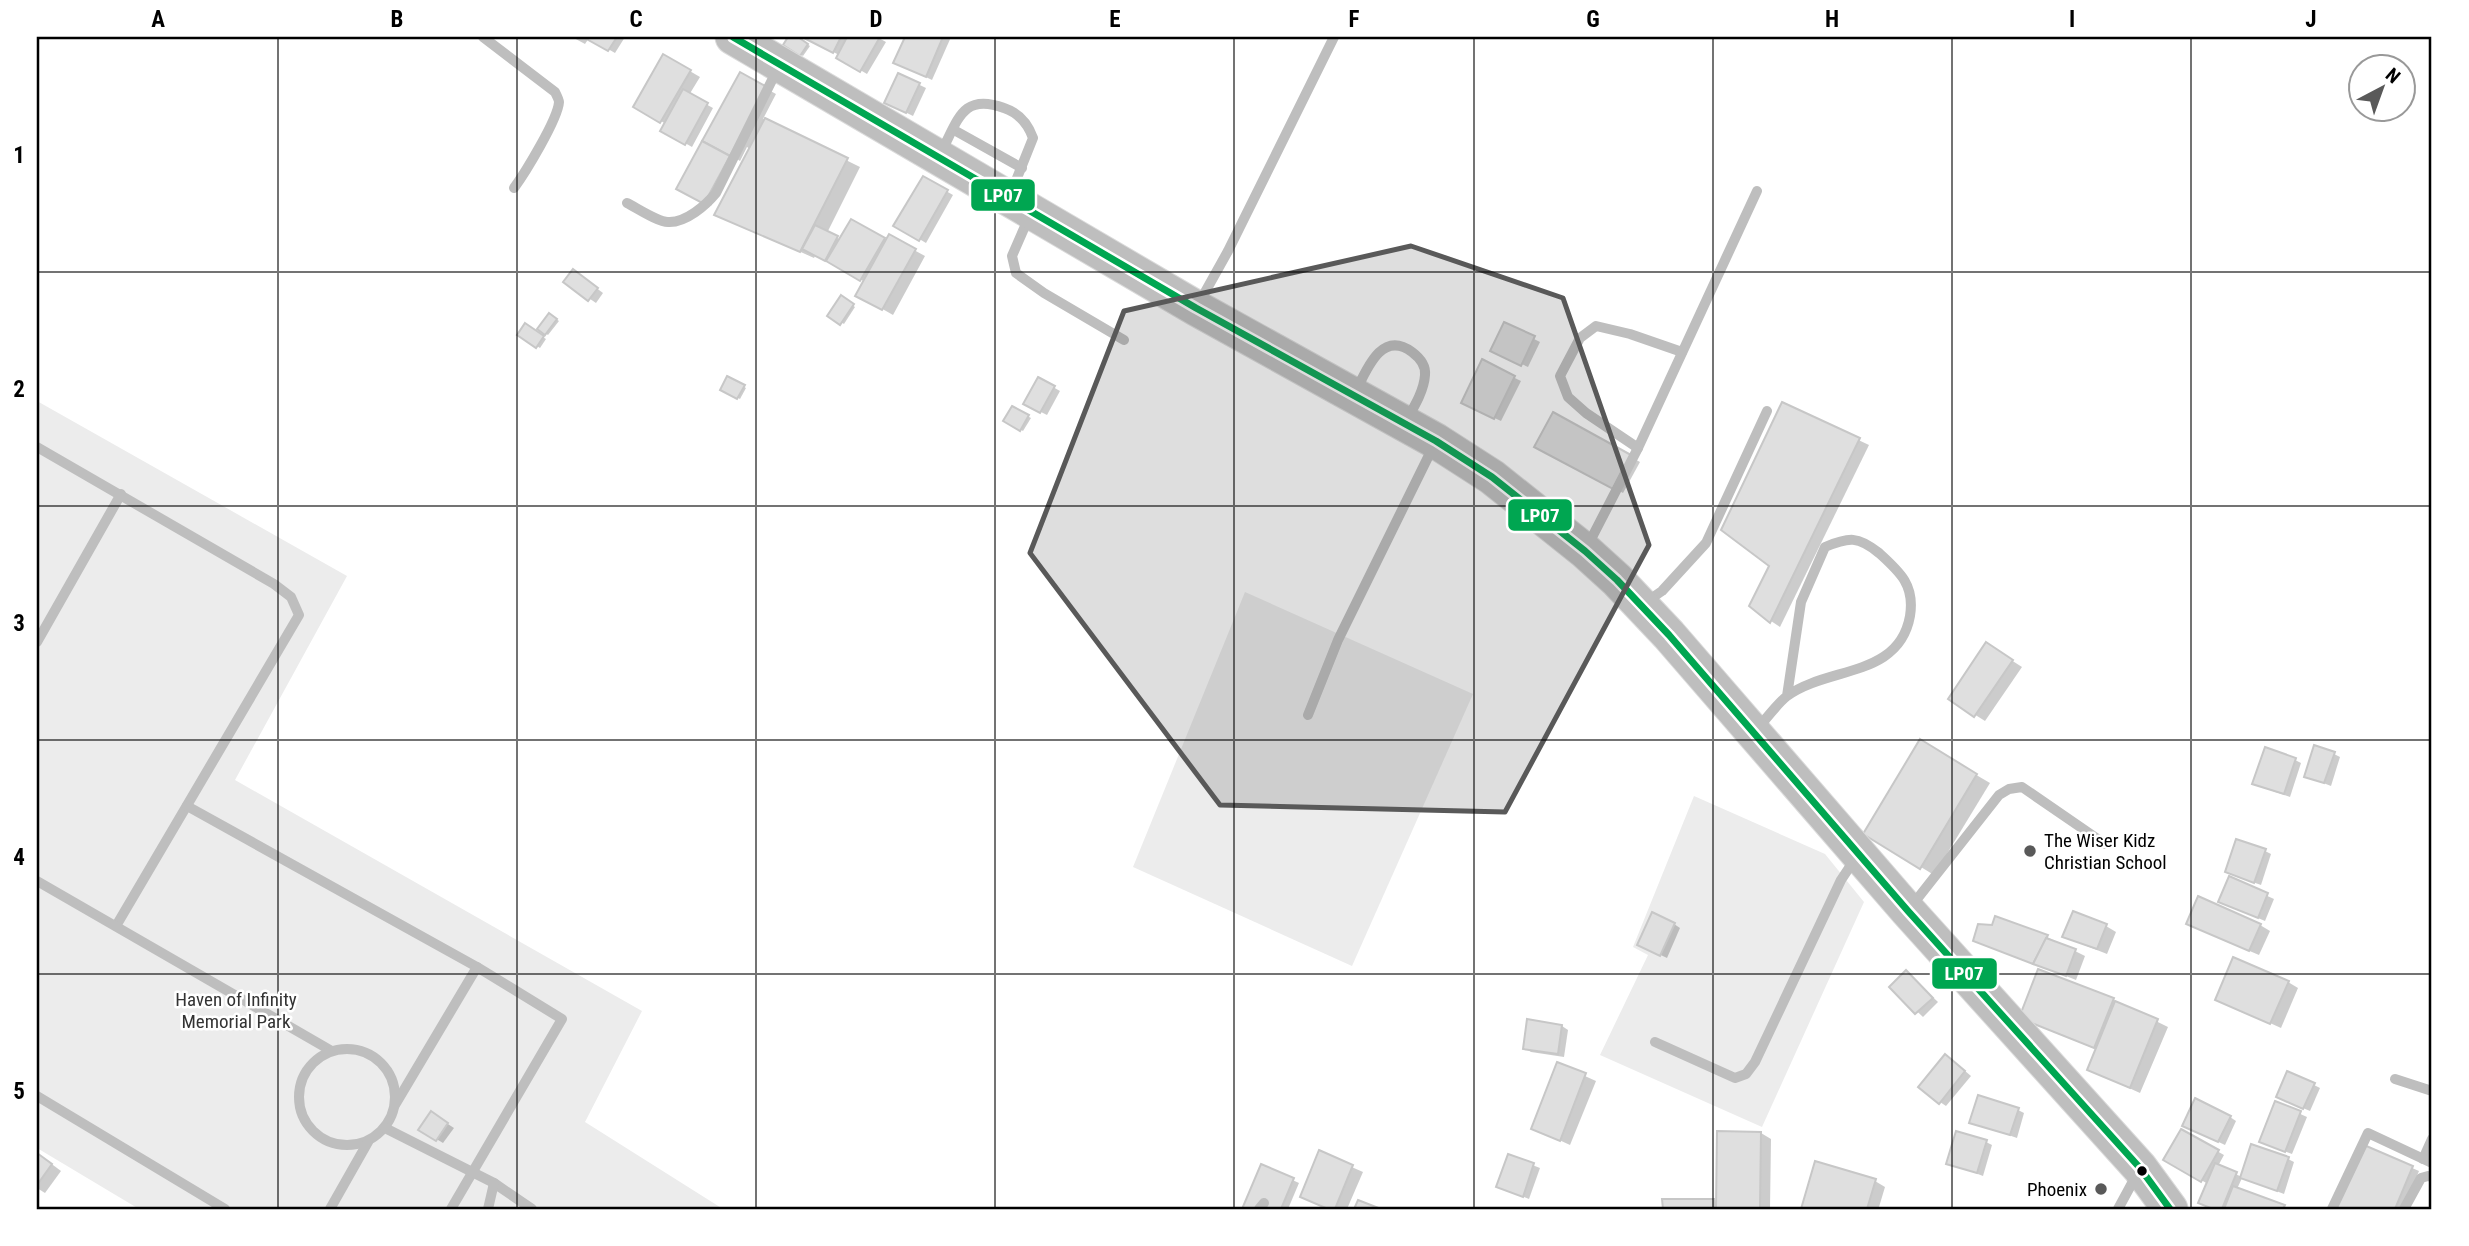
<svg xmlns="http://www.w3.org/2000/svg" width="2469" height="1246" font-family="'Roboto Condensed',sans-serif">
  <rect width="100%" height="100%" fill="#fff"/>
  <g fill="#ececec">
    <path d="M 37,401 L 347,576 L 235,780 L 642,1011 L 585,1122 L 723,1209 L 139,1209 L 37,1148 Z"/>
    <path d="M 1245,592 L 1473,694 L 1352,966 L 1133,867 Z"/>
    <path d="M 1694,796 L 1825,854 L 1864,902 L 1762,1127 L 1600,1055 L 1648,955 L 1633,947 Z"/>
  </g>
  <g fill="#0003">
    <path d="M 572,37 L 625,37 L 615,53 L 589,38 L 585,44 Z"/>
    <path d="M 790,37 L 795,37 L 810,46 L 803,56 L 786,44 Z"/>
    <path d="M 805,37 L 877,37 L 886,42 L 867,74 L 838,57 L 839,55 Z"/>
    <path d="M 907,37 L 951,37 L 932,80 L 895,62 Z"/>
    <path d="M 664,56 L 700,77 L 689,95 L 713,108 L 692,147 L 662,130 L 666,124 L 635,106 Z"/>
    <path d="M 740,74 L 776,94 L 763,119 L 860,167 L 827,233 L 841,240 L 852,221 L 887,241 L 890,237 L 925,256 L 893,315 L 858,295 L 865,282 L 832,262 L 816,254 L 814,258 L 717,214 L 750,149 L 747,147 L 740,161 L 737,159 L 711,206 L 678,188 Z"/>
    <path d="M 899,75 L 926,88 L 913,116 L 893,106 Z"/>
    <path d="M 923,178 L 953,195 L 926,243 L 896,225 Z"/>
    <path d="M 579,275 L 603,293 L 596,303 L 565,282 Z"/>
    <path d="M 841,298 L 855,307 L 844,324 L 830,315 Z"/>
    <path d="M 550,315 L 559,321 L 548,335 L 539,329 Z"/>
    <path d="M 1504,324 L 1540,342 L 1528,367 L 1496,352 Z"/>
    <path d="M 525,326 L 546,339 L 540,348 L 519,335 Z"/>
    <path d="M 1482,362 L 1521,381 L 1501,421 L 1469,406 Z"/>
    <path d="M 728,378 L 746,388 L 740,399 L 722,389 Z"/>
    <path d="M 1039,379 L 1060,391 L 1047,415 L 1025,404 Z"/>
    <path d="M 1782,404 L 1869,445 L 1780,627 L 1771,621 L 1771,565 Z"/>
    <path d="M 1012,408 L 1031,418 L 1023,431 L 1005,421 Z"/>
    <path d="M 1554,415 L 1640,462 L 1623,493 L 1537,446 Z"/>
    <path d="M 1997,651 L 2022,667 L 1985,721 L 1950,699 Z"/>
    <path d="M 1920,742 L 1990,783 L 1934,875 L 1865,833 Z"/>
    <path d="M 2334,754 L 2340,757 L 2331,786 L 2313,779 Z"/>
    <path d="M 2295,760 L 2301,763 L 2290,797 L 2261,787 Z"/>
    <path d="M 2265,851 L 2271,854 L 2261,885 L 2233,875 Z"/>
    <path d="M 2230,879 L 2274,899 L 2265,921 L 2227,905 Z"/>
    <path d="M 1674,924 L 1680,928 L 1667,958 L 1646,948 Z"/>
    <path d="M 2260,925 L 2270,931 L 2259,955 L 2198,929 Z"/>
    <path d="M 2106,926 L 2116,932 L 2107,954 L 2064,937 Z"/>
    <path d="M 2047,937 L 2085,956 L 2076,980 L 1975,940 Z"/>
    <path d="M 1906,972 L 1938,1002 L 1923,1017 L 1891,987 Z"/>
    <path d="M 2288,982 L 2298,988 L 2281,1028 L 2217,999 Z"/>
    <path d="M 2113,1000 L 2168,1027 L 2140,1093 L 2089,1070 L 2098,1050 L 2031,1023 Z"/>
    <path d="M 1562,1026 L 1568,1030 L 1564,1057 L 1531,1052 L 1525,1048 Z"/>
    <path d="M 1952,1060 L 1971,1076 L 1946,1106 L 1940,1102 Z"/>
    <path d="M 1558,1064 L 1596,1081 L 1570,1145 L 1533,1128 Z"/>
    <path d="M 2314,1085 L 2320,1088 L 2310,1111 L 2284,1100 Z"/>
    <path d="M 2276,1103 L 2307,1117 L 2292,1154 L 2267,1145 Z"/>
    <path d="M 2018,1110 L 2024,1113 L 2017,1138 L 1971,1122 Z"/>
    <path d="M 437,1117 L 454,1128 L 443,1143 L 420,1129 Z"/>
    <path d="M 2230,1117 L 2236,1121 L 2225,1145 L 2191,1129 Z"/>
    <path d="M 2181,1131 L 2224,1155 L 2218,1166 L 2242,1177 L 2288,1159 L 2294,1162 L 2284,1194 L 2242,1178 L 2237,1189 L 2288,1209 L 2215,1209 L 2207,1206 L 2208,1184 L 2165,1159 Z"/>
    <path d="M 1719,1133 L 1761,1133 L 1771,1139 L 1770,1209 L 1664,1209 L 1664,1201 L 1713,1200 L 1718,1203 Z"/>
    <path d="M 1986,1142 L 1992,1145 L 1983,1176 L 1949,1163 Z"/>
    <path d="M 2364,1147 L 2419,1171 L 2403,1209 L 2338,1209 Z"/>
    <path d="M 37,1153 L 61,1171 L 45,1193 L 37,1188 Z"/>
    <path d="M 1320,1153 L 1363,1172 L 1347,1209 L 1329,1209 L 1312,1202 Z"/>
    <path d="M 1509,1156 L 1540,1168 L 1529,1199 L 1498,1187 Z"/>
    <path d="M 1816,1163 L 1875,1181 L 1885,1187 L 1879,1207 L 1882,1209 L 1802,1209 Z"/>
    <path d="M 1262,1166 L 1299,1183 L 1288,1209 L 1244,1209 Z"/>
  </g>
  <g fill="#dfdfdf" stroke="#c7c7c7" stroke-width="2">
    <path d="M 583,37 L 617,37 L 608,51 Z"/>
    <path d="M 788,37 L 798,37 L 808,44 L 800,56 L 783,45 Z"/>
    <path d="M 802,37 L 841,37 L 833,53 Z"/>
    <path d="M 847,37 L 880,37 L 860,72 L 836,58 Z"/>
    <path d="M 905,37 L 943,37 L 926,77 L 893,63 Z"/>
    <path d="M 663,54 L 691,70 L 660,123 L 633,107 Z"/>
    <path d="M 740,72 L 767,87 L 730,156 L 702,141 Z"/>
    <path d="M 898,73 L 920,83 L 906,113 L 884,103 Z"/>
    <path d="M 683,89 L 708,103 L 685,145 L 660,131 Z"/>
    <path d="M 765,118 L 848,158 L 800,252 L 714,215 Z"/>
    <path d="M 702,141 L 730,156 L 704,204 L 676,189 Z"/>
    <path d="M 923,176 L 948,190 L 919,241 L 893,226 Z"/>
    <path d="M 851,219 L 885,238 L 860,281 L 826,261 Z"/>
    <path d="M 815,225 L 838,236 L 825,261 L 802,249 Z"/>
    <path d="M 889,234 L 916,249 L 882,310 L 855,296 Z"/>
    <path d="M 573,269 L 598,288 L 588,301 L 563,282 Z"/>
    <path d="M 841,295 L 854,304 L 840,325 L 827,316 Z"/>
    <path d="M 549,313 L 557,319 L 545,335 L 537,329 Z"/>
    <path d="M 1504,322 L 1535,336 L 1521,366 L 1490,351 Z"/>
    <path d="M 525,323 L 544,336 L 536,348 L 517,335 Z"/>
    <path d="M 1482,359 L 1515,376 L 1494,419 L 1461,403 Z"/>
    <path d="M 727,376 L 745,385 L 737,399 L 720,390 Z"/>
    <path d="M 1038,377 L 1055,386 L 1040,413 L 1023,404 Z"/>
    <path d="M 1782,402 L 1860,438 L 1770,623 L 1749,606 L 1769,566 L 1721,530 Z"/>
    <path d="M 1012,406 L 1029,415 L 1020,431 L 1003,421 Z"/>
    <path d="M 1553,412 L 1631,455 L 1613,489 L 1534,447 Z"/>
    <path d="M 1986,642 L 2013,660 L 1974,717 L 1948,699 Z"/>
    <path d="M 1920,739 L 1977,774 L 1920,869 L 1863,834 Z"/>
    <path d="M 2314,745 L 2335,752 L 2324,783 L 2304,777 Z"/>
    <path d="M 2265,747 L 2296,758 L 2284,794 L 2252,784 Z"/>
    <path d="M 2236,839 L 2266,849 L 2254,883 L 2225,872 Z"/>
    <path d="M 2229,876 L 2268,893 L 2258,918 L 2218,902 Z"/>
    <path d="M 2198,896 L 2261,924 L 2249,951 L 2186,924 Z"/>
    <path d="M 2073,911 L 2107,924 L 2097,949 L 2062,937 Z"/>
    <path d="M 1652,912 L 1675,923 L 1660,956 L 1637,945 Z"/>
    <path d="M 1995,916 L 2048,935 L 2033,964 L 1973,941 L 1978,924 L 1992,925 Z"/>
    <path d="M 2046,938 L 2076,949 L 2066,976 L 2033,964 Z"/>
    <path d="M 2233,957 L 2289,981 L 2270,1024 L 2215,1000 Z"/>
    <path d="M 2038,969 L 2114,998 L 2094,1048 L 2019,1018 Z"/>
    <path d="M 1906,970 L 1933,998 L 1915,1014 L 1889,987 Z"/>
    <path d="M 2115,1001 L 2158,1019 L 2130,1088 L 2087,1070 Z"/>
    <path d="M 1527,1019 L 1562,1025 L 1558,1054 L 1523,1049 Z"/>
    <path d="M 1945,1054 L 1965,1071 L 1939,1104 L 1918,1087 Z"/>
    <path d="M 1557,1062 L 1586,1073 L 1560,1141 L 1531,1129 Z"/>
    <path d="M 2287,1071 L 2315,1083 L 2303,1109 L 2276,1097 Z"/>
    <path d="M 1978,1095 L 2019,1108 L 2010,1135 L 1969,1123 Z"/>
    <path d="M 2195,1098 L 2231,1116 L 2218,1142 L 2182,1126 Z"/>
    <path d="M 2275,1101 L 2301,1111 L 2285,1152 L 2259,1142 Z"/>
    <path d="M 431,1111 L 448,1123 L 436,1141 L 418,1130 Z"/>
    <path d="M 2181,1129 L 2219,1150 L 2201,1182 L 2163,1160 Z"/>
    <path d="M 1717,1131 L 1761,1132 L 1760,1209 L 1716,1209 Z"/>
    <path d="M 1956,1131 L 1987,1140 L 1977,1173 L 1946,1164 Z"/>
    <path d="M 2251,1144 L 2289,1157 L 2277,1191 L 2240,1178 Z"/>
    <path d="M 2364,1145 L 2413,1166 L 2395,1209 L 2336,1209 Z"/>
    <path d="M 1319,1150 L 1353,1165 L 1335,1209 L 1328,1209 L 1300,1197 Z"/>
    <path d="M 37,1153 L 52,1164 L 37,1185 Z"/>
    <path d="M 1508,1154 L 1534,1163 L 1523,1197 L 1496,1187 Z"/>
    <path d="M 1815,1161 L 1876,1179 L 1867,1209 L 1801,1209 Z"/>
    <path d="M 2215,1163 L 2237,1172 L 2222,1209 L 2213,1209 L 2198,1203 Z"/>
    <path d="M 1261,1164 L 1294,1178 L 1281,1209 L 1242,1209 Z"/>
    <path d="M 2233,1186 L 2285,1205 L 2283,1209 L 2224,1209 Z"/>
    <path d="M 1662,1199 L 1714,1199 L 1714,1209 L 1663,1209 Z"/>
    <path d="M 1358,1200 L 1381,1209 L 1354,1209 Z"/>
  </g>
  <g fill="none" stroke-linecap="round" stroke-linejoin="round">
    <defs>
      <path id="primary" d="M 733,37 L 1196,308 L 1436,441 L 1492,477 L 1585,551 L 1617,580 L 1669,635 L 1908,911 L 2140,1168 L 2170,1209"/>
    </defs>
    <use href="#primary" stroke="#dbdbdb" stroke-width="37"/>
    <g stroke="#bebebe" stroke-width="10">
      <path d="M 483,37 L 555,92 C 556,94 559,100 559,102 C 558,119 525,173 514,188"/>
      <path d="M 954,130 L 1022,168"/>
      <path d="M 940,154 C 958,122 961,92 1004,108 C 1019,113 1028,124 1033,138 L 1011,193"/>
      <path d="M 627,203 C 637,208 658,222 668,222 C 686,223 706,205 716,193 L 777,70"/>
      <path d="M 1029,217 L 1012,256 L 1016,273 L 1044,293 L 1124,340"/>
      <path d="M 1199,303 L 1228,251 L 1334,37"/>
      <path d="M 1355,393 C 1366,371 1381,329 1412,352 C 1420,358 1426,365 1425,375 C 1424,391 1414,407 1406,421"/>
      <path d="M 37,447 L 274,584 L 291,597 L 299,615 L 116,926"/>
      <path d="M 1638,448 L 1586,413 L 1568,397 L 1560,376 L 1580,338 L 1596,326 L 1630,334 L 1682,352"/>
      <path d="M 1588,545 L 1638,448 L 1757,191"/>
      <path d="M 1646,602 L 1662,591 L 1706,543 L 1767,411"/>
      <path d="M 37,642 L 121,494"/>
      <path d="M 1308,715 L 1338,640 L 1434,445"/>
      <path d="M 1758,728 C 1767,718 1776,705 1787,696 C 1828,666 1899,678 1910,616 C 1915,585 1900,572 1879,553 C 1858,536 1849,537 1825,547 L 1801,602 L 1787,696"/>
      <path d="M 187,806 L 477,967 L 562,1019 L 451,1209"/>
      <path d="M 37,881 L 330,1050"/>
      <path d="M 1910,908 L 1999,795 L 2009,789 L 2022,787 L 2105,844"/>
      <path d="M 1655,1042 L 1735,1078 L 1746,1074 L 1755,1062 L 1841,880 L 1855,859"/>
      <circle cx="347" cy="1097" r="48"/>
      <path d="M 2395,1079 L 2432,1091"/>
      <path d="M 37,1096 L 225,1209"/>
      <path d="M 395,1105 L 477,967"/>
      <path d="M 385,1128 L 494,1183 L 532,1209"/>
      <path d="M 2423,1159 L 2432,1139"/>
      <path d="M 330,1209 L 368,1142"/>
      <path d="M 488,1209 L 494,1183"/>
      <path d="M 1259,1209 L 1264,1203"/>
      <path d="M 2118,1209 L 2137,1174"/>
      <path d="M 2332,1209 L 2368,1133 L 2432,1163"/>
      <path d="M 2404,1209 L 2421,1178 L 2428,1176 L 2432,1177"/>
    </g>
    <use href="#primary" stroke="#bebebe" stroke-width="35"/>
    <defs>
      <path id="bus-1" d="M 733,37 L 1196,308 L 1436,441 L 1492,477 L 1585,551 L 1617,580 L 1669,635 L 1908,911 L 2140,1168 L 2170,1209"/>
    </defs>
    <use href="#bus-1" stroke="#fff" stroke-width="12"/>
    <use href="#bus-1" stroke="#00a651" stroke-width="7"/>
  </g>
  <path fill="#595959" fill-opacity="0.2" stroke="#595959" stroke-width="5" stroke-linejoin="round" d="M 1411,246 L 1563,298 L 1649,545 L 1505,812 L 1220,805 L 1030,553 L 1124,311 Z"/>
  <path fill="none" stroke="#000" stroke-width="2" stroke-opacity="0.55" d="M 278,37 L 278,1209M 517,37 L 517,1209M 756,37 L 756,1209M 995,37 L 995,1209M 1234,37 L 1234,1209M 1474,37 L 1474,1209M 1713,37 L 1713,1209M 1952,37 L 1952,1209M 2191,37 L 2191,1209M 37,272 L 2432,272M 37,506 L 2432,506M 37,740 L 2432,740M 37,974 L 2432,974"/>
  <g fill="#595959" stroke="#fff" stroke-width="2.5">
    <circle cx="2030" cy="851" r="7"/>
    <circle cx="2101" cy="1189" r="7"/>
  </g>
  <circle fill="#000" stroke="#fff" stroke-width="2.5" cx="2142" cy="1171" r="6"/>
  <g text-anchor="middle" stroke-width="5" stroke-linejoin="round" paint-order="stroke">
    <g font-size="19" fill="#000" stroke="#fff" text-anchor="start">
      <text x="2044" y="847">The Wiser Kidz<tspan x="2044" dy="22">Christian School</tspan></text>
      <text x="2087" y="1196" text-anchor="end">Phoenix</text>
    </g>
    <g font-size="19" fill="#333" stroke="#fff">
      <text x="236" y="1006">Haven of Infinity<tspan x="236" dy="22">Memorial Park</tspan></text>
    </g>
  </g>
  <g stroke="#fff" stroke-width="2.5">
    <rect x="970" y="178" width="66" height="34" rx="7" fill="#00a651"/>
    <rect x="1507" y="498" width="66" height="34" rx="7" fill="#00a651"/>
    <rect x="1931" y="957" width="67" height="33" rx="7" fill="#00a651"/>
  </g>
  <g font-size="19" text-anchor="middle" font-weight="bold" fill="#fff">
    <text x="1003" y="202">LP07</text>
    <text x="1540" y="522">LP07</text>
    <text x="1964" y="980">LP07</text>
  </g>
  <rect width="2469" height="1246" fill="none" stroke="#ffffff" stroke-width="77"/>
  <g transform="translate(2382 88) rotate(41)"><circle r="33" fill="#ffffff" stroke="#999999" stroke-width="2"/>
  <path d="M0-5L12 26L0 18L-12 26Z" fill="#595959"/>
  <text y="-10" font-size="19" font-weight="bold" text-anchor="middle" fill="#000000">N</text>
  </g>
  <rect x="38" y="38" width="2392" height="1170" fill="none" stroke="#000" stroke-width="2.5"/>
  <g font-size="23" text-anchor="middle" font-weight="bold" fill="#000">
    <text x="158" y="27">A</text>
    <text x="397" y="27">B</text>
    <text x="636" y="27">C</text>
    <text x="876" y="27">D</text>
    <text x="1115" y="27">E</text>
    <text x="1354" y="27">F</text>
    <text x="1593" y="27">G</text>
    <text x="1832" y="27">H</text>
    <text x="2072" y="27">I</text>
    <text x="2311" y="27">J</text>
    <text x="19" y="163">1</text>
    <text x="19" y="397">2</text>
    <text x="19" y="631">3</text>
    <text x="19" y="865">4</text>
    <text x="19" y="1099">5</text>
  </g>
</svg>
